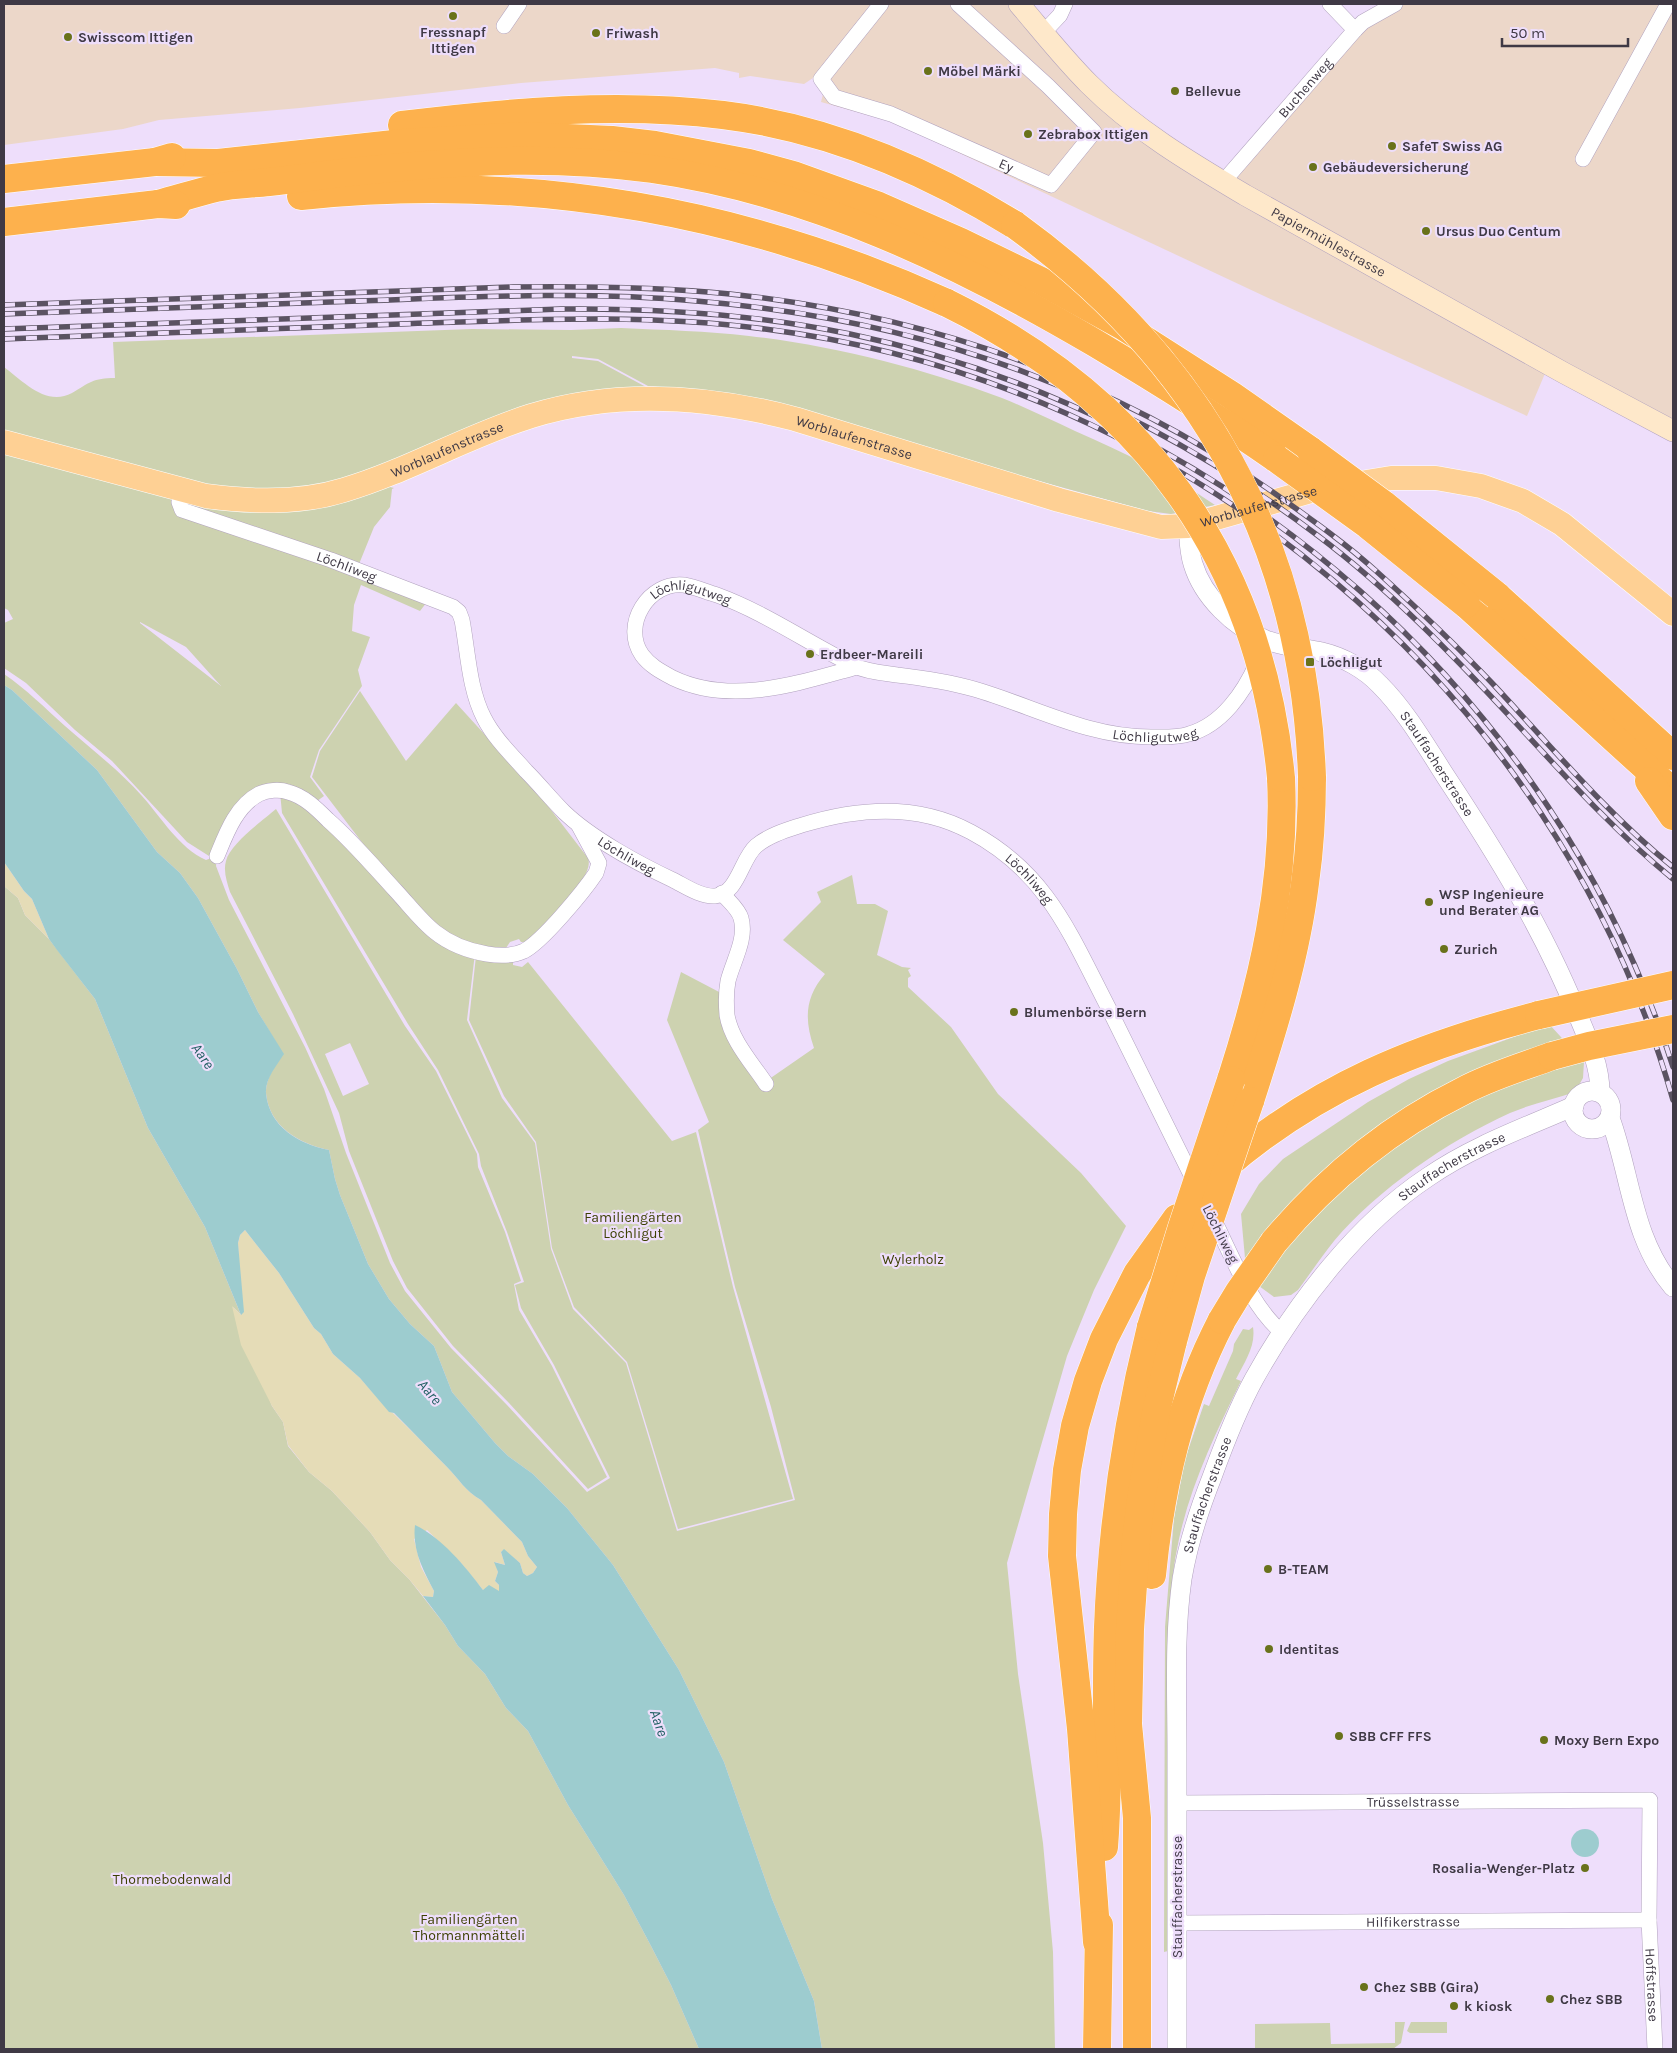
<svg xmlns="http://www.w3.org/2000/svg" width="1677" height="2053" font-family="Karla,sans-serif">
  <rect width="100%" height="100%" fill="#eedefb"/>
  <path fill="#ecd7c9" d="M 4,4 L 1019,4 L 1052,43 L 1223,182 L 1355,30 L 1395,4 L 1673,4 L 1673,431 L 1549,364 L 1527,416 L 1279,303 L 893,122 L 821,102 L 824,90 L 813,78 L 804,84 L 750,76 L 739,78 L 739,73 L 715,68 L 521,83 L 300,108 L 159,120 L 123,129 L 4,145 Z"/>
  <g fill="#cdd2b0" fill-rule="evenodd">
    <path d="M 621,328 C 664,330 707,331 749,336 C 835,346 921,368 1002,398 C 1027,408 1051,420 1075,431 C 1123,452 1171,475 1215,505 L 1171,514 L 1148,511 L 714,392 L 648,386 L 598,359 L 572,356 L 572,358 L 598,361 L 646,387 L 634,388 L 342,482 L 282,491 L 207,487 L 4,433 L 4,367 C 23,381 46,407 72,393 C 89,383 93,378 115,378 L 113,342 L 472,329 L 571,330 Z"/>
    <path d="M 4,443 L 206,497 L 370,482 L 394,488 L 392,489 L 390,507 L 374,527 L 357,569 L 430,598 L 420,611 L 361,585 L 354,605 L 352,631 L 370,637 L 358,670 L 362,686 L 319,750 L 310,777 L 324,796 L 313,804 L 259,793 L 209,856 L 187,842 L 112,761 L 75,730 L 26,683 L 4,668 L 4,623 L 13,619 L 8,610 L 4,608 ZM 140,622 L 186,647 L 221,686 L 140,623 Z"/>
    <path d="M 4,674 C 26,689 45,708 65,726 C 91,749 119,770 142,796 C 161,817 179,848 206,860 L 217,856 L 216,866 L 229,900 L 305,1047 L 324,1089 L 346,1153 L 390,1263 L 405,1291 L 451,1348 L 507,1405 L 587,1492 L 610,1478 L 554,1365 L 521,1308 L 515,1285 L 524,1282 L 507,1232 L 481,1166 L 479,1154 L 438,1070 L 408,1024 L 282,813 L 280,792 L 300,798 L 416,914 L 475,953 L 467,1020 L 502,1098 L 535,1143 L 551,1249 L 573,1309 L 626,1363 L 677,1531 L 795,1500 L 771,1407 L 735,1287 L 698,1130 L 709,1122 L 667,1020 L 681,972 L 721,993 L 762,1084 L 814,1048 C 804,1019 805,997 825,974 L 783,940 L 821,902 L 817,892 L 852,875 L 857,904 L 875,904 L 888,911 L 877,955 L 902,967 L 911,968 L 908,970 L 911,976 L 908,978 L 908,987 L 951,1027 L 998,1094 L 1081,1173 L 1126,1226 L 1094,1290 L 1067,1356 L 1007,1563 L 1018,1674 L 1043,1843 L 1053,1952 L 1055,2049 L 822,2049 L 814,2001 L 772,1899 L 724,1762 L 679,1670 L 613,1565 L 567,1508 L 533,1474 L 508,1456 L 495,1443 L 452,1392 L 434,1346 L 410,1324 L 389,1299 L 368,1264 L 340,1195 L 335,1179 L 329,1150 C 300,1144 269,1127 266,1093 C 265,1079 276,1065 283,1054 L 258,1012 L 237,969 L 198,898 L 180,873 L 157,852 L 97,770 L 12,690 L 4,685 Z"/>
    <path d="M 360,691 L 406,761 L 456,703 L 538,793 L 588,858 C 596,878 541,928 526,942 L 521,942 L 519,939 L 510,942 L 506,948 L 478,947 L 451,936 L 428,920 L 374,858 L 312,777 L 320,751 Z"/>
    <path d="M 276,809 L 405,1026 L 436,1071 L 477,1154 L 478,1167 L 505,1232 L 521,1281 L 514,1284 L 519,1310 L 552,1366 L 607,1477 L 588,1489 L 509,1403 L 453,1346 L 407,1288 L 393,1261 L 349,1151 L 339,1113 L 293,1014 L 230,892 C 227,882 223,871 226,861 C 230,844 262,821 276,809 ZM 350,1043 L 369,1084 L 343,1096 L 325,1054 Z"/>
    <path d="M 4,886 L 18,898 L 25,915 L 49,939 L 95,999 L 148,1128 L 205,1227 L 241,1315 L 233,1307 L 272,1406 L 283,1422 L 288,1446 L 309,1472 L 332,1491 L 370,1532 L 390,1560 L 409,1579 L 445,1625 L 458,1646 L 485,1674 L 506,1708 L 528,1731 L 568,1805 L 624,1895 L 651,1946 L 671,1985 L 699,2049 L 4,2049 Z"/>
    <path d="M 476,956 L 513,961 L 513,965 L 522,967 L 528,962 L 672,1141 L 696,1132 L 733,1287 L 793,1499 L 678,1529 L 627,1362 L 574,1307 L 552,1248 L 536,1142 L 504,1096 L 469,1020 Z"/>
    <path d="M 1549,1024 L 1584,1062 L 1583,1078 L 1575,1092 C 1554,1099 1531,1104 1510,1113 C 1448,1141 1378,1189 1334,1241 C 1321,1257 1310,1274 1298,1290 L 1291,1295 L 1274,1297 L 1259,1286 L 1245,1258 L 1241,1214 L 1259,1184 L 1283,1159 L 1368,1102 L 1409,1079 L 1448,1061 Z"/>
    <path d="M 1253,1327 C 1256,1346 1245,1361 1236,1379 L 1241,1381 C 1216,1432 1191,1484 1179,1539 C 1168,1587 1169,1638 1168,1686 C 1166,1775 1168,1863 1168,1951 L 1164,1952 L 1165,1627 L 1174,1518 L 1185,1459 L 1204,1404 L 1209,1406 L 1233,1351 L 1234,1344 L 1243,1329 L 1249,1330 Z"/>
    <path d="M 1395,2022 L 1405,2022 L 1401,2043 L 1393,2049 L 1255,2049 L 1255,2024 L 1330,2023 L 1331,2044 L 1395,2043 Z"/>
    <path d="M 1411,2022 L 1447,2022 L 1447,2033 L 1410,2033 L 1407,2031 Z"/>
  </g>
  <g fill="#e5dcb7">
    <path d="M 4,862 L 24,891 L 32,899 L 49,939 L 25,915 L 18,898 L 4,886 Z"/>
    <path d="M 245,1230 L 279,1273 L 314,1328 L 321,1334 L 333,1354 L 360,1378 L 389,1411 L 393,1413 C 412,1431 429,1449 447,1467 C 459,1479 465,1491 481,1500 L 522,1542 L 528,1556 L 537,1567 L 533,1573 L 527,1576 L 523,1573 L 520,1563 L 504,1550 L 501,1552 L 505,1565 L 495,1562 L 498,1572 L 495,1581 L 499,1585 L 499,1591 L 483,1590 L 461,1563 L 427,1530 L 414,1539 L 421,1567 L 434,1591 L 433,1597 L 423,1596 L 409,1579 L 390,1560 L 370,1532 L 332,1491 L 309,1472 L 288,1445 L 283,1422 L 272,1406 L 241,1345 L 232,1306 L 241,1315 L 238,1243 L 240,1235 Z"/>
  </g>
  <g fill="#9dcccf">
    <path d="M 4,685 L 12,690 L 97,770 L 157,852 L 180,873 L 198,898 L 237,969 L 258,1012 L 284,1054 C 277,1065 265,1079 266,1093 C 269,1127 299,1144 329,1150 L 335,1179 L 340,1195 L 368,1264 L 389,1299 L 410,1324 L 434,1346 L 452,1392 L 495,1443 L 508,1456 L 533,1474 L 567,1508 L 613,1565 L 679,1670 L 724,1762 L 772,1899 L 814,2001 L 822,2049 L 699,2049 L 671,1985 L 651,1946 L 624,1895 L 568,1805 L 528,1731 L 506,1708 L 485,1674 L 458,1646 L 445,1625 L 423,1596 L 433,1597 L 434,1591 C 423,1570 412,1550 415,1525 C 442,1538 465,1566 483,1590 L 489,1585 L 499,1591 L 499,1585 L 495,1581 L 498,1572 L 494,1562 L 505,1565 L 501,1552 L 504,1549 L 520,1563 L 523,1573 L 527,1576 L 533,1573 L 537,1567 L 528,1556 L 522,1542 L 481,1500 C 465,1491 459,1479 447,1467 C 429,1449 412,1431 394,1413 L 389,1412 L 360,1378 L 333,1354 L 321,1334 L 314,1328 L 279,1273 L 245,1230 L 240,1235 L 238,1243 L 244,1312 L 241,1315 L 205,1227 L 148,1128 L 95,999 L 57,950 L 49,939 L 32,899 L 24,891 L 4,862 Z"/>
    <circle cx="1585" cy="1843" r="14"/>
  </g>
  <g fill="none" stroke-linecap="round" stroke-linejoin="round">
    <defs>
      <g id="minor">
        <path id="s1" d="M 881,4 L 821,79 L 834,97 L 891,114 L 1051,185 L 1094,132 L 1048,86 L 958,4"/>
        <path d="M 1330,4 L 1355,30"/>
        <path d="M 504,26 L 519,4"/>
        <path d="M 1043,33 L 1060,15 L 1065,4"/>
        <path d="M 1583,159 L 1668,4"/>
        <path id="s2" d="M 1223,182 L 1355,30 L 1363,22 L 1395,4"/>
        <path id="s3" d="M 182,490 L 179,502 L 182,510 L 331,560 L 453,607 L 459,612 L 462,620 C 468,652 469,689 484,718 C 494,738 512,755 526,771 C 539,784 551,799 564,812 C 591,838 639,864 673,880 C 685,886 701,897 715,896 C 738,894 741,859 756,846 C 769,835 787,830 802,825 C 857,808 918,803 971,832 C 1048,873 1071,936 1109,1009 C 1138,1068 1167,1127 1196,1185"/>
        <path id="s4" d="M 857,667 C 798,683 732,706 673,678 C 662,672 650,666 642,655 C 621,625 649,581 684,585 C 696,587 706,592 717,595 C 766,613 808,643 855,666 C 867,672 884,673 897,675 C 923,678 949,682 974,689 C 1033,706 1087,737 1151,737 C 1163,737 1177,738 1189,734 C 1222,725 1244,692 1257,663"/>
        <path d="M 217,856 C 226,834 236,806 259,794 C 267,790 280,789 288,792 C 304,796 317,809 328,820 C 353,842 374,867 396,891 C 409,905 421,921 435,932 C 450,944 469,951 487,954 C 499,956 513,956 524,951 C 543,941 584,891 596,873 L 599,863 L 579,826"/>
        <path d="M 722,893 C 728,901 738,908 741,918 C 747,939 733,961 728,981 C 726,992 726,1003 727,1015 C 731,1040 752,1063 766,1084"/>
        <path d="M 1211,1214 C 1230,1251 1251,1308 1283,1333"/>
        <path id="s5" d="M 1177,1803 L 1650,1800 L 1649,1920 L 1655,2049"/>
        <path id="s6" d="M 1177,1923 L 1649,1920"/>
      </g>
      <g id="tertiary">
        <path id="s7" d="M 1188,526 C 1189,539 1189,552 1193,564 C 1203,597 1234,627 1266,640 C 1284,647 1304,648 1322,652 C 1343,657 1365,669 1380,685 C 1406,711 1426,746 1446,777 C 1496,853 1543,929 1577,1013 C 1588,1039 1600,1065 1600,1092"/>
        <circle cx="1592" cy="1110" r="19"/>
        <path d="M 1610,1118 C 1631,1175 1632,1239 1673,1287"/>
        <path id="s8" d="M 1177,2049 C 1177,1950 1177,1851 1177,1752 C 1177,1695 1174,1636 1182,1579 C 1188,1543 1199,1510 1212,1477 C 1224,1444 1237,1410 1254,1379 C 1295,1305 1357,1224 1428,1177 C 1473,1146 1524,1128 1574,1106"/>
      </g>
      <g id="secondary">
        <path id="s9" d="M 1019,4 C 1042,31 1064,59 1089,84 C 1134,129 1191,163 1245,195 L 1564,373 L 1673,431"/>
      </g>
      <g id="primary">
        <path id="s10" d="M 4,442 L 206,496 C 251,502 299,504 344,490 C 408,471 467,436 531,416 C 618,389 708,396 795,419 L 1059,500 L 1161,527 L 1188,526 L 1311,491 L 1391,478 L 1436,478 L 1481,486 L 1523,501 L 1562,524 L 1673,614"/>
      </g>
      <g id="motorway">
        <path d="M 402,125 C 509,112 617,102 723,115 C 828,128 926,170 1015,225"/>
        <path d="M 155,162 L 218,163 L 403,143 L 523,136 L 612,140 L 655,145 L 749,163 L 793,175 L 879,206 L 961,242 L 1041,281 L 1123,326 L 1231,395 L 1311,451"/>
        <path d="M 4,179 L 155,162 L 172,157"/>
        <path d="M 301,196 C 526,172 742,210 947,303"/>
        <path d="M 158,204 C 177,199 196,193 216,188 C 233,184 251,184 269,182 C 303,178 337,173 370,170 C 464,160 558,156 652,169 C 812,192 957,262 1095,343 C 1157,380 1218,418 1277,459"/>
        <path d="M 4,222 L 158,204 L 176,205"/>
        <path d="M 1497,596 L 1673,756"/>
        <path d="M 1466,604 L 1673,792"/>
        <path d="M 1649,781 L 1673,816"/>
        <path d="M 1231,1080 C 1263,981 1286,882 1281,778"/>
        <path d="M 1250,1101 C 1273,1030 1296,957 1305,883 C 1310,848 1312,812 1312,777"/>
        <path d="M 1221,1170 C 1316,1087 1418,1046 1539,1015"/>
        <path d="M 1274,1242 C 1327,1179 1390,1127 1463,1091 C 1491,1076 1522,1067 1552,1056"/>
        <path d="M 1152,1575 C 1161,1485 1180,1401 1222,1320"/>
        <path d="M 1104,1847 C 1110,1774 1105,1700 1108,1627 C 1112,1525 1126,1427 1151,1327"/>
        <path d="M 1097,1942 L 1081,1729 L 1062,1556 L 1063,1514 L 1067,1470 L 1075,1426 L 1088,1381 L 1104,1339 L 1137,1274 L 1177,1218"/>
        <path d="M 1097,2049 L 1099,1925"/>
        <path d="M 1137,2049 L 1137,1818 L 1128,1724 L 1130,1629 L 1136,1542 L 1141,1499 L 1157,1407 L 1173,1341"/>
      </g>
    </defs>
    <use href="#minor" stroke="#b1a2be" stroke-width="16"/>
    <use href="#tertiary" stroke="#b1a2be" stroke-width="20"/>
    <use href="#secondary" stroke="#b1a2be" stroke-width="22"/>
    <use href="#primary" stroke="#fff" stroke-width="25"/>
    <use href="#motorway" stroke="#fff" stroke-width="29"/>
    <use href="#minor" stroke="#fff" stroke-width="15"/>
    <use href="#tertiary" stroke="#fff" stroke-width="19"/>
    <use href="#secondary" stroke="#fee8ca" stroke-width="21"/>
    <use href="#primary" stroke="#fed094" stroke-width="24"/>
    <use href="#motorway" stroke="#fdb14d" stroke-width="28"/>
    <defs>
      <g id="rail">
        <path d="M 4,305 L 513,287 C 586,286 658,287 730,294 C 930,315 1120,382 1284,500 C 1315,522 1346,544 1375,570 C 1415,606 1455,644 1492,683 C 1551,746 1606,813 1673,867"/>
        <path d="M 4,314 C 122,310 241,305 359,301 C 471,297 584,291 696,301 C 930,320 1129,393 1317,535 C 1389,589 1453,655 1514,721 C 1565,776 1615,832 1673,879"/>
        <path d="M 4,329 L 561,309 C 658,308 754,314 850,334 C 1230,413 1555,695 1673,1067"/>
        <path d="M 4,339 C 136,334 268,329 400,324 C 522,320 644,313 765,329 C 1186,382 1557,690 1673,1100"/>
      </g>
    </defs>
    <use href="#rail" stroke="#5b5362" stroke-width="5.5"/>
    <use href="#rail" stroke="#eedefb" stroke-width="4" stroke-dasharray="11" stroke-linecap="butt"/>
    <defs>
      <g id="motorway-bridge">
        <path d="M 1015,225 C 1203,361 1304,545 1312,777"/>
        <path d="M 947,303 C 1144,400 1260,558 1281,778"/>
        <path d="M 1311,451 L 1383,504 L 1497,596"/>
        <path d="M 1277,459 L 1368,525 L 1466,604"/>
        <path d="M 1539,1015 L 1673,985"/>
        <path d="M 1552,1056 L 1589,1046 L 1673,1029"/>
        <path d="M 1222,1320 L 1239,1292 L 1274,1242"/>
        <path d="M 1151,1327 L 1182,1227 L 1231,1080"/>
        <path d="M 1173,1341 L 1191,1276 L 1250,1101"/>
      </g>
    </defs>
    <use href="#motorway-bridge" stroke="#fff" stroke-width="29" stroke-linecap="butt"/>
    <use href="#motorway-bridge" stroke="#fdb14d" stroke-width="28"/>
  </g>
  <g fill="#69721b" stroke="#eedefb" stroke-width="2">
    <circle cx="453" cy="16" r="5"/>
    <circle cx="596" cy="33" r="5"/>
    <circle cx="68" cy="37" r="5"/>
    <circle cx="928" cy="71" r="5"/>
    <circle cx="1175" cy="91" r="5"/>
    <circle cx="1028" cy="134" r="5"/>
    <circle cx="1392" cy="146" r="5"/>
    <circle cx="1313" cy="167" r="5"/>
    <circle cx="1426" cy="231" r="5"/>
    <circle cx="810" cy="654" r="5"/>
    <rect x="1305" y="657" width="10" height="10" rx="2.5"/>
    <circle cx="1429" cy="902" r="5"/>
    <circle cx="1444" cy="949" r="5"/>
    <circle cx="1014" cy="1012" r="5"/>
    <circle cx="1268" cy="1569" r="5"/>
    <circle cx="1269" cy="1649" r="5"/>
    <circle cx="1339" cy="1736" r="5"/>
    <circle cx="1544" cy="1740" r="5"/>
    <circle cx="1585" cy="1868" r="5"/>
    <circle cx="1364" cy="1987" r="5"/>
    <circle cx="1550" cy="1999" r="5"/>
    <circle cx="1454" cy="2006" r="5"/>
  </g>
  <g text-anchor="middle" stroke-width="4.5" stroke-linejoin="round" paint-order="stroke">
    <g font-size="14" font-weight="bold" fill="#3f3945" stroke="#eedefb" text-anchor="start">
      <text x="453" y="37" text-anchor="middle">Fressnapf<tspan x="453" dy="16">Ittigen</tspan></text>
      <text x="606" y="38">Friwash</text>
      <text x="78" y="42">Swisscom Ittigen</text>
      <text x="938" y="76">Möbel Märki</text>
      <text x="1185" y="96">Bellevue</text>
      <text x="1038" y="139">Zebrabox Ittigen</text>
      <text x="1402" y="151">SafeT Swiss AG</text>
      <text x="1323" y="172">Gebäudeversicherung</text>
      <text x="1436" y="236">Ursus Duo Centum</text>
      <text x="820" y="659">Erdbeer-Mareili</text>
      <text x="1320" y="667">Löchligut</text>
      <text x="1439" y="899">WSP Ingenieure<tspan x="1439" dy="16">und Berater AG</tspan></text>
      <text x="1454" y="954">Zurich</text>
      <text x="1024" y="1017">Blumenbörse Bern</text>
      <text x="1278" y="1574">B-TEAM</text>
      <text x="1279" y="1654">Identitas</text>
      <text x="1349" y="1741">SBB CFF FFS</text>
      <text x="1554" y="1745">Moxy Bern Expo</text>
      <text x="1575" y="1873" text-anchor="end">Rosalia-Wenger-Platz</text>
      <text x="1374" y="1992">Chez SBB (Gira)</text>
      <text x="1560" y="2004">Chez SBB</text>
      <text x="1464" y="2011">k kiosk</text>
    </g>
    <g font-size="14" fill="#3f3945" stroke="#eedefb">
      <text dy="5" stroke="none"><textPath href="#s2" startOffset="125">Buchenweg</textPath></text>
      <text dy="5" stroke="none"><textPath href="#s1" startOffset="304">Ey</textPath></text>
      <text dy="5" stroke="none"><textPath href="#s9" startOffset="394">Papiermühlestrasse</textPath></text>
      <text dy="5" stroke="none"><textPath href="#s10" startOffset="879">Worblaufenstrasse</textPath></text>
      <text dy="5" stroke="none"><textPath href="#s10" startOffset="459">Worblaufenstrasse</textPath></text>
      <text dy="5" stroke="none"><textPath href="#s10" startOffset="1299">Worblaufenstrasse</textPath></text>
      <text dy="5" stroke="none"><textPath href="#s3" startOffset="195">Löchliweg</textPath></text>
      <text dy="5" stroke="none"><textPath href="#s4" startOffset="335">Löchligutweg</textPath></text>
      <text dy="5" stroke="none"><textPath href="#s4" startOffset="828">Löchligutweg</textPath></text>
      <text dy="5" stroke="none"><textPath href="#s7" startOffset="369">Stauffacherstrasse</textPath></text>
      <text dy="5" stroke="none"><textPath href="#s3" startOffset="626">Löchliweg</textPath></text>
      <text dy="5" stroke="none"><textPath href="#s3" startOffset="1091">Löchliweg</textPath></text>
      <text dy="5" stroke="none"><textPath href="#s8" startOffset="978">Stauffacherstrasse</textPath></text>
      <text transform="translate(1221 1234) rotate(63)" y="5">Löchliweg</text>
      <text dy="5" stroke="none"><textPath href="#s8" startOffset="558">Stauffacherstrasse</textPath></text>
      <text dy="5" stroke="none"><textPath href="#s5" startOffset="236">Trüsselstrasse</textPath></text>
      <text transform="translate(1177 1897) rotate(-90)" y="5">Stauffacherstrasse</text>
      <text dy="5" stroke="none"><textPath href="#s6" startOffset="236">Hilfikerstrasse</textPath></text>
      <text dy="5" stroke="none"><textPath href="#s5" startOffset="658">Hoffstrasse</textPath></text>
    </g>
    <g font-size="14" fill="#3c4002" stroke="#eedefb">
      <text x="633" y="1222">Familiengärten<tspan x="633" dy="16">Löchligut</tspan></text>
      <text x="913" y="1264">Wylerholz</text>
      <text x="172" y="1884">Thormebodenwald</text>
      <text x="469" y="1924">Familiengärten<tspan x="469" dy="16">Thormannmätteli</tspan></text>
    </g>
    <g font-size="15" font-style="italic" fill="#1e5e61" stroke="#eedefb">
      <text transform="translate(203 1056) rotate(55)" y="5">Aare</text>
      <text transform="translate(430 1392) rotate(50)" y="5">Aare</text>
      <text transform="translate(659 1723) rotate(71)" y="5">Aare</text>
    </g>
  </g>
  <rect width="1677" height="2053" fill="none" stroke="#3f3945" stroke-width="10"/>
  <path d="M1502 38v8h126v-8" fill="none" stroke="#3f3945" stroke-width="2.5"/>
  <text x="1510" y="38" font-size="15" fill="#3f3945" stroke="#eedefb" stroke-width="4" paint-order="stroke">50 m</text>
</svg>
